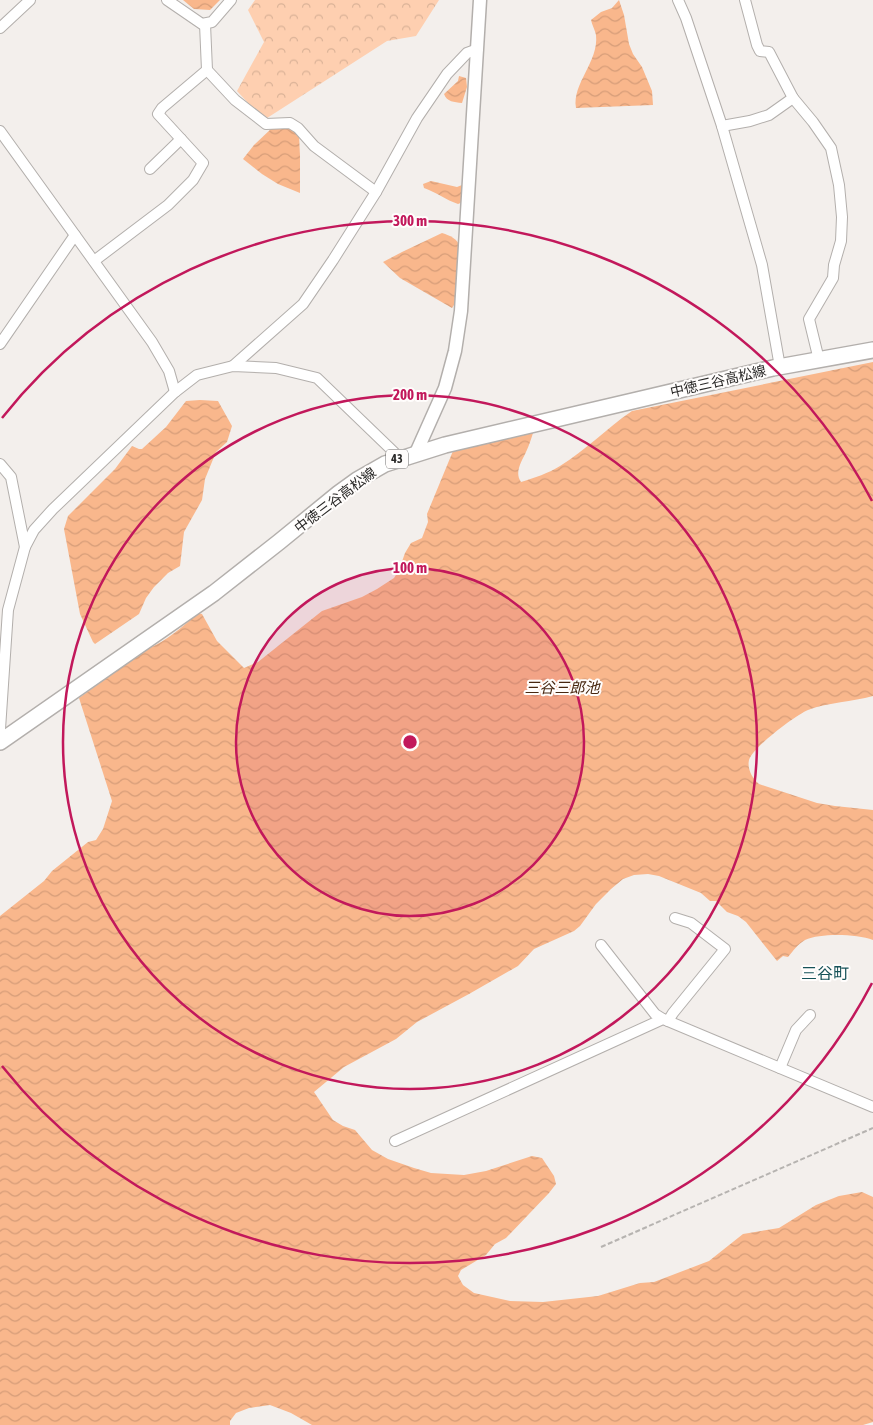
<svg xmlns="http://www.w3.org/2000/svg" width="873" height="1425" font-family="'Asap Condensed','Noto Sans JP',sans-serif">
  <defs>
    <pattern id="forest-crowns" width="20" height="18" patternUnits="userSpaceOnUse" patternTransform="scale(1.25)"><rect width="20" height="18" fill="#fecfb0"/><path d="M2 6a3 3 0 1 1 6 0M12 15a3 3 0 1 1 6 0" fill="none" stroke="#dab297"/></pattern>
    <pattern id="water-waves" width="16" height="10" patternUnits="userSpaceOnUse" patternTransform="scale(1.25)"><rect width="16" height="10" fill="#f9b78c"/><path d="M0 5q4-4 8 0t8 0" fill="none" stroke="#d69d79"/></pattern>
  </defs>
  <rect width="100%" height="100%" fill="#f3efec"/>
  <path fill="url(#forest-crowns)" d="M 255,0 L 439,0 L 416,36 L 387,41 L 264,120 L 237,91 L 264,42 L 248,10 Z"/>
  <g fill="url(#water-waves)">
    <path d="M 183,0 L 220,0 L 210,10 L 194,9 Z"/>
    <path d="M 619,0 L 624,15 L 629,44 L 633,54 L 642,67 L 652,91 L 653,105 L 576,108 C 572,83 599,62 596,35 C 595,30 592,25 591,20 L 601,12 L 612,8 Z"/>
    <path d="M 459,76 L 466,78 L 467,87 L 462,103 C 454,102 447,102 444,94 L 458,81 Z"/>
    <path d="M 287,127 L 293,129 L 299,134 L 300,156 L 300,193 L 278,184 L 262,174 L 243,159 L 254,145 L 272,128 Z"/>
    <path d="M 431,181 L 457,187 L 462,185 L 464,185 L 463,202 L 458,204 C 446,200 436,192 424,188 L 423,184 Z"/>
    <path d="M 442,233 C 451,236 456,238 460,246 L 458,299 L 452,308 L 400,278 L 383,262 L 402,252 Z"/>
    <path d="M 873,362 L 873,696 C 852,702 829,702 808,710 C 796,715 753,747 749,760 C 747,769 752,778 759,784 L 817,803 L 835,806 L 873,810 L 873,940 C 856,934 821,933 805,940 C 798,944 793,951 788,957 L 783,956 L 777,961 L 746,922 L 738,916 L 727,912 L 716,901 L 710,901 L 701,893 L 659,876 L 648,874 L 634,875 L 623,879 L 611,889 L 596,904 L 580,926 L 574,931 L 534,949 L 518,966 L 469,994 L 417,1022 L 396,1039 L 344,1067 L 314,1092 L 333,1120 L 343,1126 L 355,1130 L 372,1150 L 388,1159 L 414,1168 L 431,1173 L 464,1175 L 486,1171 L 532,1156 L 542,1158 L 554,1176 L 556,1184 L 549,1193 L 506,1238 L 495,1244 L 486,1255 L 461,1270 L 458,1276 L 463,1285 L 474,1293 L 510,1301 L 543,1302 L 598,1296 L 640,1283 L 654,1282 L 709,1261 L 743,1234 L 779,1228 L 816,1205 L 839,1196 L 862,1192 L 873,1197 L 873,1422 L 863,1425 L 312,1425 L 291,1413 L 270,1405 L 249,1408 L 236,1413 L 230,1421 L 230,1425 L 0,1425 L 0,916 L 44,881 L 52,871 L 88,842 L 96,840 L 103,829 L 112,801 L 79,698 L 147,649 C 167,641 182,627 198,613 L 202,614 L 217,641 L 244,668 L 258,662 L 322,611 L 362,597 L 377,589 L 394,578 L 399,570 L 405,553 L 411,543 L 422,538 L 428,522 L 427,514 L 453,451 L 533,433 C 531,439 529,446 526,452 C 522,461 514,472 521,482 C 534,478 549,473 560,466 C 586,450 607,428 632,411 Z"/>
    <path d="M 200,400 L 218,401 L 232,426 L 227,442 L 216,452 L 205,479 L 202,500 L 184,532 L 180,566 L 168,573 L 154,587 L 146,598 L 139,614 L 95,644 L 93,642 L 80,614 L 64,529 L 68,516 L 115,469 L 132,446 L 139,449 L 142,449 L 166,427 L 186,401 Z"/>
  </g>
  <g fill="none" stroke-linecap="round" stroke-linejoin="round">
    <defs>
      <g id="minor">
        <path d="M 167,0 L 202,24 L 212,22 L 231,0"/>
        <path d="M 678,0 L 686,18 L 722,126 L 762,265 L 780,367"/>
        <path d="M 745,0 L 757,45 L 760,51 L 769,52 L 793,98"/>
        <path d="M 0,28 L 30,0"/>
        <path d="M 207,70 L 235,100 L 266,124 L 290,123 L 298,128 L 314,146 L 376,192"/>
        <path d="M 722,126 L 750,121 L 769,115 L 793,98 L 813,122 L 831,148 L 839,185 L 842,217 L 841,241 L 834,265 L 833,278 L 809,319 L 819,360"/>
        <path d="M 0,131 L 152,342 L 169,371 L 175,392"/>
        <path d="M 150,169 L 181,139"/>
        <path d="M 94,261 L 168,205 L 193,180 L 203,163 L 158,114 L 162,108 L 207,70 L 205,24"/>
        <path d="M 0,344 L 75,235"/>
        <path d="M 233,366 L 303,304 L 333,260 L 376,192 L 417,118 L 447,74 L 467,53 L 478,49"/>
        <path d="M 0,464 L 11,477 L 25,547"/>
        <path d="M 1,742 L 0,729 L 8,610 L 25,547 L 34,530 L 53,509 L 175,392 L 197,375 L 233,366 L 276,368 L 317,378 L 400,458"/>
        <path d="M 601,945 L 655,1014 L 663,1019"/>
        <path d="M 668,1021 L 673,1013 L 725,949 L 691,923 L 675,918"/>
        <path d="M 780,1068 L 796,1030 L 810,1015"/>
        <path d="M 395,1141 L 663,1019 L 873,1107"/>
      </g>
      <path id="tertiary" d="M 416,453 L 445,388 L 455,351 L 461,311 L 480,0"/>
      <path id="primary" d="M 0,742 L 214,593 L 279,542 L 339,493 L 357,480 L 385,464 L 445,445 L 637,400 L 773,368 L 873,350"/>
    </defs>
    <use href="#minor" stroke="#b3afac" stroke-width="12"/>
    <use href="#tertiary" stroke="#b3afac" stroke-width="15"/>
    <use href="#primary" stroke="#b3afac" stroke-width="18"/>
    <path stroke="#b6b3b0" stroke-width="2" stroke-dasharray="5 2.5" stroke-linecap="butt" d="M 601,1247 L 873,1128"/>
    <use href="#minor" stroke="#fff" stroke-width="10"/>
    <use href="#tertiary" stroke="#fff" stroke-width="12"/>
    <use href="#primary" stroke="#fff" stroke-width="15"/>
  </g>
  <circle cx="410" cy="742" r="174" fill="#c2185b" fill-opacity=".12"/>
  <g fill="none" stroke="#c2185b" stroke-width="2.5">
    <circle cx="410" cy="742" r="174"/>
    <circle cx="410" cy="742" r="347"/>
    <path d="M872 983A521 521 0 0 1 2 1066M2 418A521 521 0 0 1 872 501"/>
  </g>
  <g text-anchor="middle" stroke-width="4" stroke-linejoin="round" paint-order="stroke">
    <rect fill="#fffdfc" stroke="#6a6968" stroke-width="1" x="386" y="449.5" width="22" height="19" rx="4"/>
    <g font-size="12" font-weight="bold" fill="#2a2928">
      <text x="397" y="463">43</text>
    </g>
    <g font-size="14" fill="#2a2928" stroke="#fffdfc">
      <text transform="translate(718 381) rotate(-13)" y="5">中徳三谷高松線</text>
      <text transform="translate(335 500) rotate(-37)" y="5">中徳三谷高松線</text>
    </g>
    <g font-size="15" font-style="italic" fill="#482710" stroke="#fffdfc">
      <text x="562" y="693">三谷三郎池</text>
    </g>
    <g font-size="16" fill="#165258" stroke="#fffdfc">
      <text x="825" y="979">三谷町</text>
    </g>
  </g>
  <circle cx="410" cy="742" r="8" fill="#c2185b" stroke="#fffdfc" stroke-width="2.5"/>
  <g font-size="15" text-anchor="middle" font-weight="bold" fill="#c2185b" stroke="#fffdfc" stroke-width="4" stroke-linejoin="round" paint-order="stroke">
    <text x="410" y="226">300 m</text>
    <text x="410" y="400">200 m</text>
    <text x="410" y="573">100 m</text>
  </g>
</svg>
